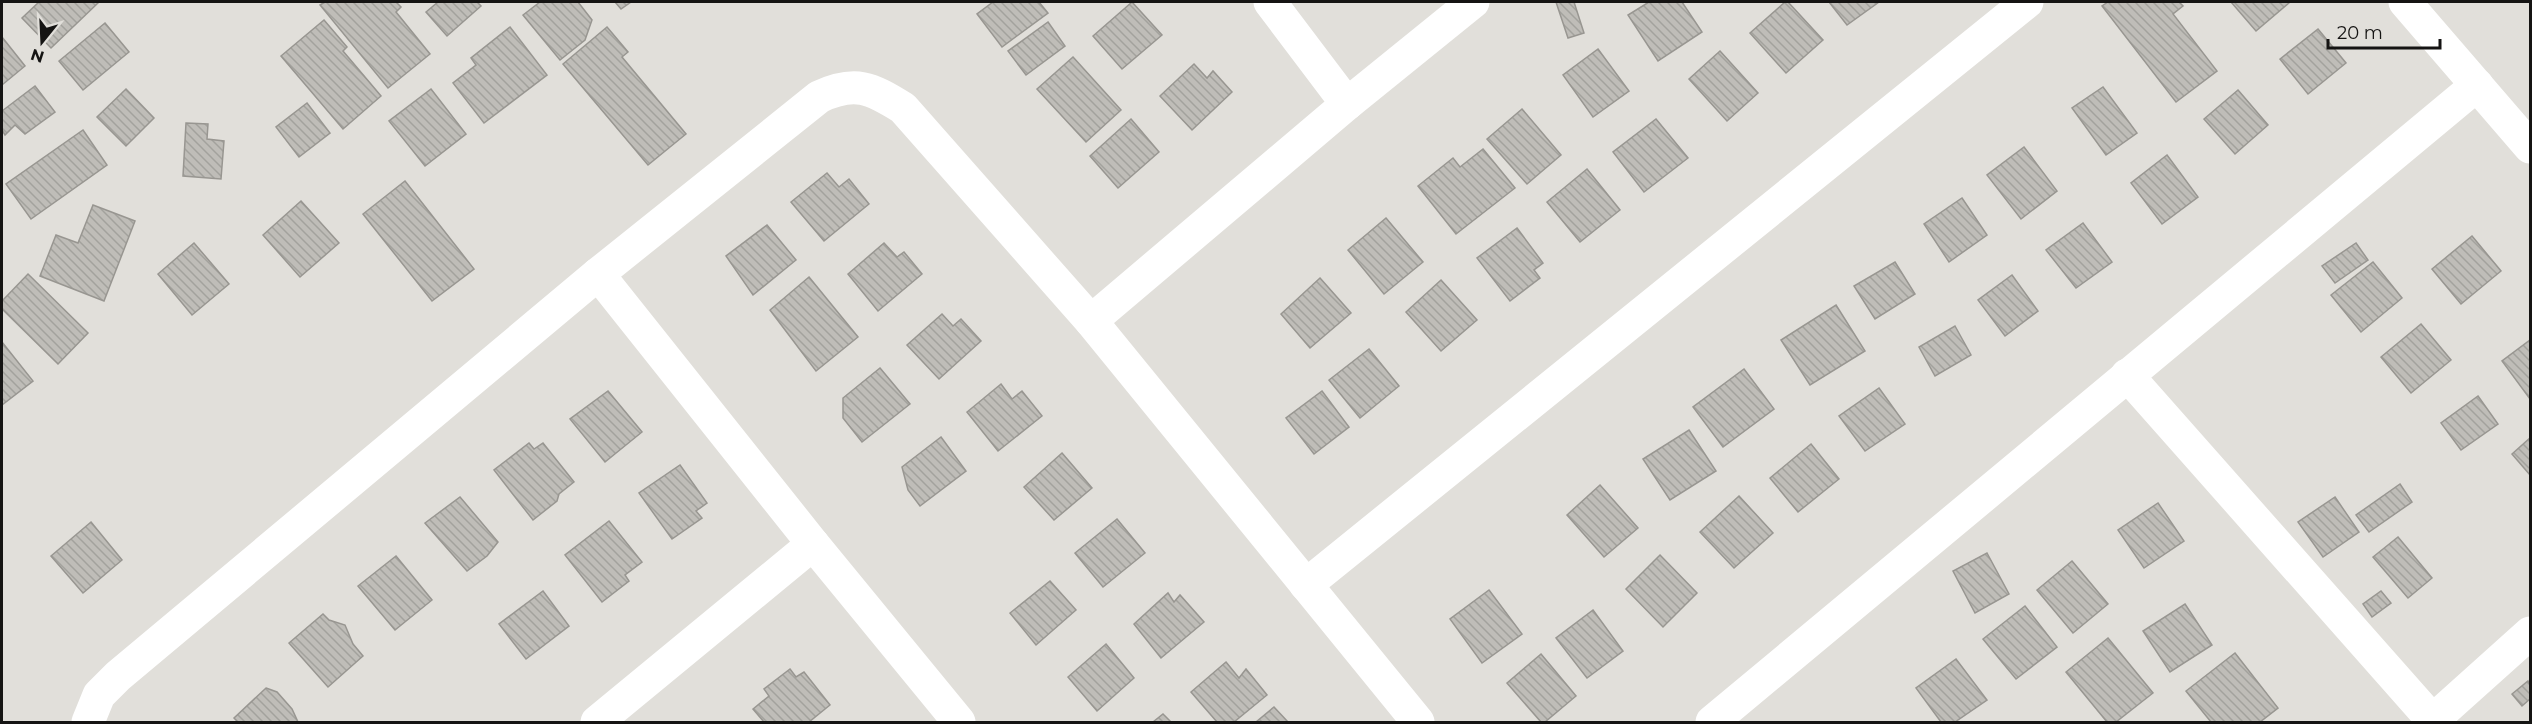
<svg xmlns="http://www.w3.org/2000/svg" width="2532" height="724" font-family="Montserrat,sans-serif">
  <defs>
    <pattern id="building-back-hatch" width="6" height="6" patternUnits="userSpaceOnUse" patternTransform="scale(1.5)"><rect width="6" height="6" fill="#bfbdb8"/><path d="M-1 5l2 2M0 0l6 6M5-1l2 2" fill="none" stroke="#a3a29d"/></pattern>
  </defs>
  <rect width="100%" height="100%" fill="#e1dfda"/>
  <g fill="url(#building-back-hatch)" stroke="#989691" stroke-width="1.5">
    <path d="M 39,2 L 99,2 L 51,48 L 22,18 Z"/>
    <path d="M 325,2 L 396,2 L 401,7 L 396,12 L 430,54 L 388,88 L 320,5 Z"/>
    <path d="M 438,2 L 477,2 L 481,6 L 447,36 L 426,12 Z"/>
    <path d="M 540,2 L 578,2 L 592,20 L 585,40 L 560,60 L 523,15 Z"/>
    <path d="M 615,2 L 631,2 L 621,9 Z"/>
    <path d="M 993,2 L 1039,2 L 1048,13 L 1002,47 L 977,14 Z"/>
    <path d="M 1132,2 L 1162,35 L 1122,69 L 1093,36 Z"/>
    <path d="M 1556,2 L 1574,2 L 1584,33 L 1568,38 Z"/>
    <path d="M 1649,2 L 1682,2 L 1702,32 L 1658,61 L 1628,15 Z"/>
    <path d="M 1785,2 L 1788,2 L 1823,40 L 1786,73 L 1750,33 Z"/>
    <path d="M 1829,2 L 1879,2 L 1847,25 Z"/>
    <path d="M 2108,2 L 2179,2 L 2183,6 L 2173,14 L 2217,71 L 2176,102 L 2102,6 Z"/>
    <path d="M 2231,2 L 2290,2 L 2256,31 Z"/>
    <path d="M 324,20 L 347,47 L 343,51 L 381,96 L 343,129 L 281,56 Z"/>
    <path d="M 1048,22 L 1065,46 L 1026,75 L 1008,51 Z"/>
    <path d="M 105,23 L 129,52 L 83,90 L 59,61 Z"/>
    <path d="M 510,27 L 547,75 L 484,123 L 453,83 L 476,65 L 471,58 Z"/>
    <path d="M 607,27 L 628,52 L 622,57 L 686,134 L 648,165 L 563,64 Z"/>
    <path d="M 2318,29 L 2346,63 L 2308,94 L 2280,59 Z"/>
    <path d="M 2,37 L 25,66 L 2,85 Z"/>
    <path d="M 1598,49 L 1629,91 L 1593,117 L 1563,75 Z"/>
    <path d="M 1720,51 L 1758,93 L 1727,121 L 1689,79 Z"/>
    <path d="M 1073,57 L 1121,110 L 1086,142 L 1037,89 Z"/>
    <path d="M 1194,64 L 1207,78 L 1213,71 L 1232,92 L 1192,130 L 1160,96 Z"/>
    <path d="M 35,86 L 55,112 L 25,134 L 15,125 L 5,135 L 2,130 L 2,111 Z"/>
    <path d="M 2103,87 L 2137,133 L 2106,155 L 2072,108 Z"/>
    <path d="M 126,89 L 154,118 L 126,146 L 97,117 Z"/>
    <path d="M 431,89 L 466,134 L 425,166 L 389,121 Z"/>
    <path d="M 2238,90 L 2268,125 L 2235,154 L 2204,119 Z"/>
    <path d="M 307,103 L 330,133 L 299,157 L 276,127 Z"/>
    <path d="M 1522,109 L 1561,155 L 1527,184 L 1487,139 Z"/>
    <path d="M 1131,119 L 1159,152 L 1118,188 L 1090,156 Z"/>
    <path d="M 1656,119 L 1688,158 L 1644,192 L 1613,152 Z"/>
    <path d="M 186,123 L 208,124 L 207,139 L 224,141 L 221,179 L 183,176 Z"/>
    <path d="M 83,130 L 107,165 L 31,219 L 6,184 Z"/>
    <path d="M 2024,147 L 2057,191 L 2021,219 L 1987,175 Z"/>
    <path d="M 1483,149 L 1515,188 L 1456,234 L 1418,186 L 1453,158 L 1460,167 Z"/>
    <path d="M 2167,155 L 2198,197 L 2162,224 L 2131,183 Z"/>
    <path d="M 1587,169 L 1620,210 L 1580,242 L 1547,202 Z"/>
    <path d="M 827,173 L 839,187 L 849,179 L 869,204 L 824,241 L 791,202 Z"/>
    <path d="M 405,181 L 474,269 L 432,301 L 363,214 Z"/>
    <path d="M 1962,198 L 1987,235 L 1949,262 L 1924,224 Z"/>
    <path d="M 301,201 L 339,243 L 300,277 L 263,235 Z"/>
    <path d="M 93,205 L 135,221 L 104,301 L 40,276 L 56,235 L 78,243 Z"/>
    <path d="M 1386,218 L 1423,262 L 1384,294 L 1348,250 Z"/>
    <path d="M 2083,223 L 2112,262 L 2076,288 L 2046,250 Z"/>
    <path d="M 767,225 L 796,260 L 753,295 L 726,256 Z"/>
    <path d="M 1517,228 L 1543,263 L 1534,270 L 1540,278 L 1510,301 L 1477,258 Z"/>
    <path d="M 2472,236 L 2501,271 L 2461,304 L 2432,269 Z"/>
    <path d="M 194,243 L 229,284 L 192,315 L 158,274 Z"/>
    <path d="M 884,243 L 897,257 L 904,252 L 922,274 L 878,311 L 848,274 Z"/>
    <path d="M 2356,243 L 2368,260 L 2335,283 L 2322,266 Z"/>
    <path d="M 1895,262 L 1915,294 L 1875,319 L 1854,286 Z"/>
    <path d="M 2373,262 L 2402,298 L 2361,332 L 2331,295 Z"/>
    <path d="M 28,274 L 88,333 L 58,364 L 2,309 L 2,301 Z"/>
    <path d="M 2012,275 L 2038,311 L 2005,336 L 1978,300 Z"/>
    <path d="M 809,277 L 858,337 L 816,371 L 770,310 Z"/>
    <path d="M 1320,278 L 1351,313 L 1310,348 L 1281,314 Z"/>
    <path d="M 1441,280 L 1477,320 L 1441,351 L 1406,312 Z"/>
    <path d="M 1836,305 L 1865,351 L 1810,385 L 1781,340 Z"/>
    <path d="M 942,314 L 953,326 L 961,319 L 981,341 L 939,379 L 907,345 Z"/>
    <path d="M 2421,324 L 2451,360 L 2411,393 L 2381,357 Z"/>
    <path d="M 1955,326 L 1971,355 L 1935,376 L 1919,347 Z"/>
    <path d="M 2530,340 L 2530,399 L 2502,361 Z"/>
    <path d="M 2,342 L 33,381 L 2,405 Z"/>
    <path d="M 1369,349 L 1399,386 L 1360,418 L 1329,380 Z"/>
    <path d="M 880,368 L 910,404 L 862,442 L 843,418 L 843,398 Z"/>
    <path d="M 1744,369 L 1774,409 L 1723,447 L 1693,407 Z"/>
    <path d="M 1001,384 L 1012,399 L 1022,391 L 1042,416 L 998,451 L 967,412 Z"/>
    <path d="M 1879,388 L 1905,424 L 1865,451 L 1839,416 Z"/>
    <path d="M 608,391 L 642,432 L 605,462 L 570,419 Z"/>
    <path d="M 1322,391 L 1349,427 L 1314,454 L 1286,418 Z"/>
    <path d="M 2478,396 L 2498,424 L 2461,450 L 2441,423 Z"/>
    <path d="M 1689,430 L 1716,471 L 1670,500 L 1643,459 Z"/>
    <path d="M 941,437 L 966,471 L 920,506 L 908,490 L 902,467 Z"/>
    <path d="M 2530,438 L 2530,475 L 2512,454 Z"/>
    <path d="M 529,443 L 534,449 L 543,443 L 574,482 L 559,494 L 557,501 L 533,520 L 494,470 Z"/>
    <path d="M 1811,444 L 1839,479 L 1798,512 L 1770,478 Z"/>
    <path d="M 1062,453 L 1092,488 L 1054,520 L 1024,487 Z"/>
    <path d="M 680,465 L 707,503 L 696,511 L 702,518 L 672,539 L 639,493 Z"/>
    <path d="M 2400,484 L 2412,502 L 2369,532 L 2356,515 Z"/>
    <path d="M 1600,485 L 1638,528 L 1604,557 L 1567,515 Z"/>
    <path d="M 1739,496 L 1773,533 L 1734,568 L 1700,532 Z"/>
    <path d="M 460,497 L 498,542 L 487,556 L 467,571 L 425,523 Z"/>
    <path d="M 2335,497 L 2359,532 L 2323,557 L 2298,522 Z"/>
    <path d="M 2158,503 L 2184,541 L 2144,568 L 2118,530 Z"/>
    <path d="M 1117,519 L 1145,553 L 1103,587 L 1075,553 Z"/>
    <path d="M 609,521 L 642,562 L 625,575 L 629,581 L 602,602 L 565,555 Z"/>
    <path d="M 91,522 L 122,560 L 83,593 L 51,556 Z"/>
    <path d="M 2398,537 L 2432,578 L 2408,598 L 2373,557 Z"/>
    <path d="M 1987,553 L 2009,594 L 1975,613 L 1953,571 Z"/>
    <path d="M 1660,555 L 1697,593 L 1663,627 L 1626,589 Z"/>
    <path d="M 396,556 L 432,600 L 395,630 L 358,586 Z"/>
    <path d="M 2072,561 L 2108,604 L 2073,633 L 2037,590 Z"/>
    <path d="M 1050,581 L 1076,610 L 1036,645 L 1010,613 Z"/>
    <path d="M 1489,590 L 1522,634 L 1482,663 L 1450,619 Z"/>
    <path d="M 543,591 L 569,626 L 526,659 L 499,624 Z"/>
    <path d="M 2381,591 L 2391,603 L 2372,617 L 2363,604 Z"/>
    <path d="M 1168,593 L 1174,602 L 1180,595 L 1204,622 L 1161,658 L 1134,624 Z"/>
    <path d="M 2185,604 L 2212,645 L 2170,672 L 2143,631 Z"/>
    <path d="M 2025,606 L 2057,647 L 2016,679 L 1983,639 Z"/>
    <path d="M 1593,610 L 1623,651 L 1587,678 L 1556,638 Z"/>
    <path d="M 323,614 L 329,620 L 345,625 L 353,644 L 363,656 L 328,687 L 289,643 Z"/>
    <path d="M 2108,638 L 2153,693 L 2116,722 L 2107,722 L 2066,672 Z"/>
    <path d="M 1106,644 L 1134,678 L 1097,711 L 1068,677 Z"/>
    <path d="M 2235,653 L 2278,708 L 2260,722 L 2211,722 L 2186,691 Z"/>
    <path d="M 1541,654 L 1576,696 L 1545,722 L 1541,722 L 1507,683 Z"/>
    <path d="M 1956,659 L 1987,700 L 1955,722 L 1941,722 L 1916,688 Z"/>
    <path d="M 1226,662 L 1239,678 L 1246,669 L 1267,695 L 1234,722 L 1217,722 L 1191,692 Z"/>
    <path d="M 790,669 L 796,677 L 804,672 L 830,705 L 809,722 L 764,722 L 753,709 L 769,696 L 764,689 Z"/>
    <path d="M 2528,681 L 2530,685 L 2530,699 L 2522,706 L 2512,694 Z"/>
    <path d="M 266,688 L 277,692 L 292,709 L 298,722 L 238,722 L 234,718 Z"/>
    <path d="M 1274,707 L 1288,722 L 1256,722 Z"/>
    <path d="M 1163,714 L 1171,722 L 1153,722 Z"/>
  </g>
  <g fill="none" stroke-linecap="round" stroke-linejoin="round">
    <g stroke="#fff" stroke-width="33">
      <path d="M 2405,2 L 2530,147"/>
      <path d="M 1347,104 L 1473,2"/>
      <path d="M 598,274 L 813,544"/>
      <path d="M 1091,321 L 1347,104 L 1270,2"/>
      <path d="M 2127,375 L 2434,722"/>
      <path d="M 1306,585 L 2027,2"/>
      <path d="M 2432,721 L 2530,633"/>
      <path d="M 88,722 L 99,695 L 118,676 L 598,274 L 819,97 C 855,80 871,88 903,108 L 1091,321 L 1418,722"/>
      <path d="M 597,722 L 813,544 L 959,722"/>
      <path d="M 1712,722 L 2477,85"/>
    </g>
  </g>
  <rect width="2532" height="724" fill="none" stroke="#151413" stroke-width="6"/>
  <g transform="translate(42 42) rotate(198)" stroke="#e1dfda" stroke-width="4.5" paint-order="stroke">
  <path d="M0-4.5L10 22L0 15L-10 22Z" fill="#151413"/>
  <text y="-9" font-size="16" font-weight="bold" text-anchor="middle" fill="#151413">N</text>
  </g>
  <path d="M2328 39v9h112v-9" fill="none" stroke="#151413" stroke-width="3"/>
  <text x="2337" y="39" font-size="18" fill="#151413" stroke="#e1dfda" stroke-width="4.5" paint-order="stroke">20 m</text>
</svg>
